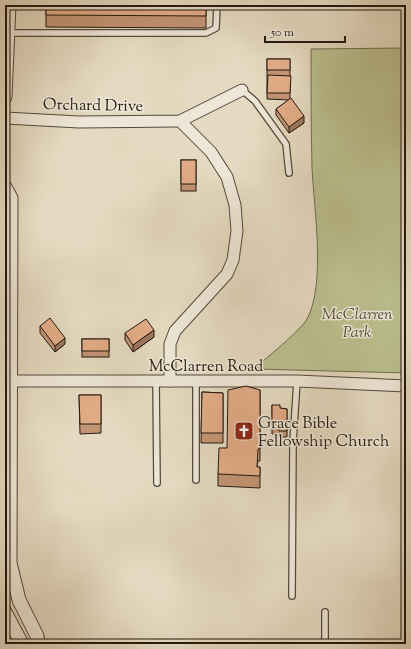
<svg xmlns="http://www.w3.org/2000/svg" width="411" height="649" font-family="'Sorts Mill Goudy',serif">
  <rect width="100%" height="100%" fill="#e5dac1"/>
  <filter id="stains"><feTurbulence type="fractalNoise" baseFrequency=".005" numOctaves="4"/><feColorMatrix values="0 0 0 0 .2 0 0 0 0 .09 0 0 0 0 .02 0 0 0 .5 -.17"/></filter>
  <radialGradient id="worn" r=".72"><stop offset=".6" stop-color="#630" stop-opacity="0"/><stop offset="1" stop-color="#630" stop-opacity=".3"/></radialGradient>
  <path fill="#bbbe8e" stroke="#6e6c4f" d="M 406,48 L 406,373 L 254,369 C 265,359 301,330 307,319 C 326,284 314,208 312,168 C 311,128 311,89 311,49 Z"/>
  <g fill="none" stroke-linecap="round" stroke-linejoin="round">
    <defs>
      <g id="service">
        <path d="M 7,33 L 206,33 L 216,28 L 217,5"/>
        <path d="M 242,90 L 255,101 L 286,144 L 289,173"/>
        <path d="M 156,381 L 157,483"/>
        <path d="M 196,381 L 196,480"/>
        <path d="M 292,596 L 293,442 L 297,381"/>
        <path d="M 325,612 L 325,644"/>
      </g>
      <g id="minor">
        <path d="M 5,118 L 79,122 L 180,121 L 242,90"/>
        <path d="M 5,381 L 297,381 L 406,386"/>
        <path d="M 170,381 L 170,344 L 175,331 L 227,274 L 233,260 L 237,231 L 235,205 L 227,177 L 211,152 L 180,121"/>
      </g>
      <g id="tertiary">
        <path d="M 5,97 L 9,5"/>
        <path d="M 5,187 L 11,198 L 10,563 L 19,600 L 37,636 L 38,644"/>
        <path d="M 5,612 L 22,644"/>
      </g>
    </defs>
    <use href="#service" stroke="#53493c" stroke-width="8"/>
    <use href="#minor" stroke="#53493c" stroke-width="13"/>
    <use href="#tertiary" stroke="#53493c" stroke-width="15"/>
    <use href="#service" stroke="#eee7d7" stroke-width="5.5"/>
    <use href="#minor" stroke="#eee7d7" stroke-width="11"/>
    <use href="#tertiary" stroke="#eee7d7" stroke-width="13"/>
  </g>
  <g fill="#c29474" stroke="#221910">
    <path d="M 46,5 L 206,5 L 206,28 L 46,27 Z"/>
    <path d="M 267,59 L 290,59 L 290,98 L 304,123 L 289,133 L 276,115 L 276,109 L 289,100 L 267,99 Z"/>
    <rect x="181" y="160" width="15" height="31"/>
    <path d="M 40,326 L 65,344 L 55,352 L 40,333 Z"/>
    <path d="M 125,333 L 154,337 L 133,352 L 125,340 Z"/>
    <rect x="82" y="339" width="27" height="18"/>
    <path d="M 260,390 L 260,461 L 258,461 L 257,467 L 260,467 L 260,488 L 218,486 L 218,474 L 227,448 Z"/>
    <path d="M 202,392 L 223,393 L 223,443 L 201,443 Z"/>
    <path d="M 79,395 L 101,395 L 101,433 L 80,434 Z"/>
    <path d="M 272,405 L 280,408 L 287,409 L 287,437 L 279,437 L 279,434 L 272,434 Z"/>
  </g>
  <g fill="#9e785e" stroke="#221910">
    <path d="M 304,116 L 304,123 L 289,133 L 289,127 Z"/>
    <path d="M 154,330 L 154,337 L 133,352 L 133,345 Z"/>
    <path d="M 65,338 L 65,344 L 55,352 L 55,346 Z"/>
  </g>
  <g fill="#e2ac87" stroke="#221910">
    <path d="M 46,5 L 206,5 L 206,16 L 46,15 Z"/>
    <rect x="267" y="59" width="23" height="11"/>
    <path d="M 268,75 L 291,76 L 290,93 L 267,93 Z"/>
    <path d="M 291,98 L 304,116 L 289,127 L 276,109 Z"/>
    <rect x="181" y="160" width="15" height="24"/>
    <path d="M 50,318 L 65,338 L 55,346 L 40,326 Z"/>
    <path d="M 146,319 L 154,330 L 133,345 L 125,333 Z"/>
    <rect x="82" y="339" width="27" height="12"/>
    <path d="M 246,386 L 260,390 L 260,449 L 258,449 L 257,467 L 260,467 L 260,476 L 218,474 L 219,448 L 227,448 L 228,390 Z"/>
    <path d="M 202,392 L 223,393 L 223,433 L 201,433 Z"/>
    <path d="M 79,395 L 101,395 L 101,424 L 80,424 Z"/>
    <path d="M 272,405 L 280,405 L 280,408 L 287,409 L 287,431 L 279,431 L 279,428 L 272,428 Z"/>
  </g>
  <defs>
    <symbol id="church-square" viewBox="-11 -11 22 22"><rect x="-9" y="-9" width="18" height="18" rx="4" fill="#8f2418" stroke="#eee7d7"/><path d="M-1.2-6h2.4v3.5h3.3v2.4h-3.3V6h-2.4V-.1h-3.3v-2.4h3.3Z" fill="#fff"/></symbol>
  </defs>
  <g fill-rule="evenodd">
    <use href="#church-square" x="233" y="420" width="22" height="22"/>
  </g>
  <g text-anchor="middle" stroke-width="3" stroke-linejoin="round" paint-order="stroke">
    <g font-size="16" fill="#221910" stroke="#eee7d7">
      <text transform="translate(93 104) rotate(1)" y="6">Orchard Drive</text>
      <text x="206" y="371">McClarren Road</text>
    </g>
    <g font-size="16" font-style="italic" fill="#504b36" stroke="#eee7d7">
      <text x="357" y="319">McClarren<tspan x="357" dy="18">Park</tspan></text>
    </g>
    <g font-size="16" fill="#221910" stroke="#eee7d7" text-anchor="start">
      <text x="258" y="428">Grace Bible<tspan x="258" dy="18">Fellowship Church</tspan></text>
    </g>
  </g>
  <rect width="411" height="649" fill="none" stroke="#e5dac1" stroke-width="20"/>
  <rect x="6" y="6" width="399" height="637" fill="none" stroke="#221910" stroke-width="2"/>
  <rect x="10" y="10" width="391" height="629" fill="none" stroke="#221910"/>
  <path d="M265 36v6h80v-6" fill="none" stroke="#221910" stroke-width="2"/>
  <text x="271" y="36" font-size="12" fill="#221910" stroke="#eee7d7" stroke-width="3" paint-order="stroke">50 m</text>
  <rect width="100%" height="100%" filter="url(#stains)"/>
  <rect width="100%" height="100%" fill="url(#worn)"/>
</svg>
